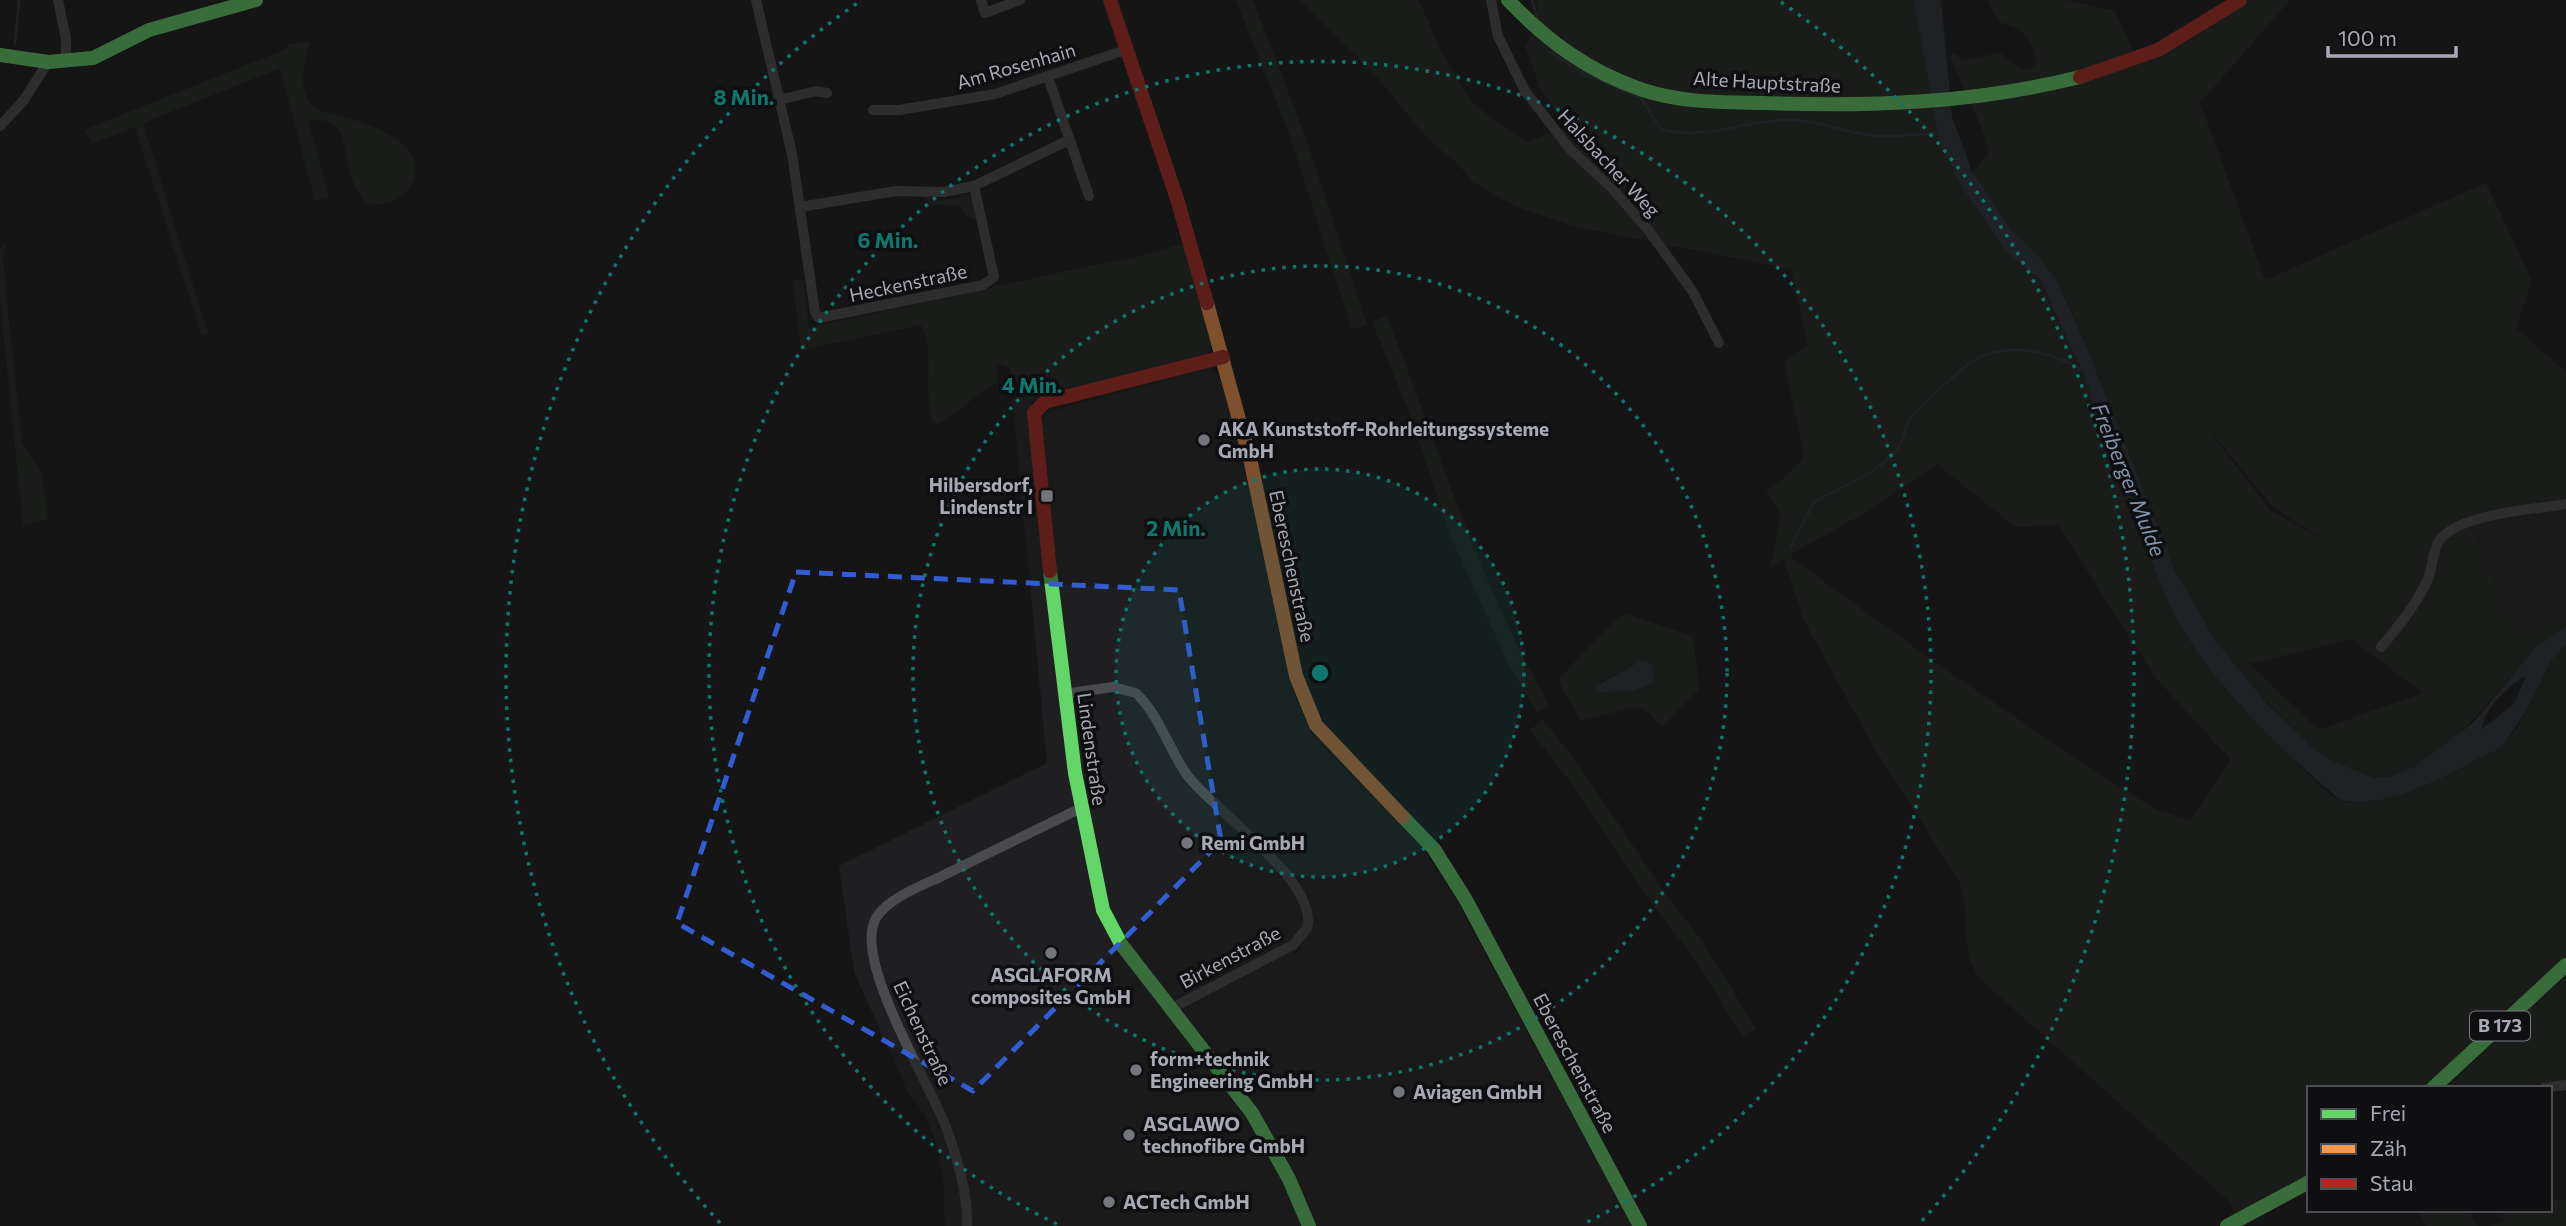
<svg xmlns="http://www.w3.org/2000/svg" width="2566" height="1226" font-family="Commissioner,sans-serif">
  <rect width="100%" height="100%" fill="#151515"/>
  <g fill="#1f1f21">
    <path d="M 1209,368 L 1221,376 L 1247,480 L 1290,685 L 1313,738 L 1421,846 L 1454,896 L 1632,1226 L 945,1226 L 943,1177 L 935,1138 L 924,1114 L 908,1092 L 854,972 L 839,866 L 1047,763 L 1013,405 L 1027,401 L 1044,413 Z"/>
    <path d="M 2566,503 L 2566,619 L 2546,622 L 2518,635 L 2469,521 Z"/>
  </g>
  <g fill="#1f2520" fill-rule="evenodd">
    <path d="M 1236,0 L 1253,0 L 1305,136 L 1367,324 L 1352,330 L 1290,136 Z"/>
    <path d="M 1300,0 L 1419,0 L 1441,52 L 1474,105 L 1527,142 L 1568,126 L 1540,89 L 1525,45 L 1540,26 L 1536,0 L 1914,0 L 1939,141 L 2005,249 L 2041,280 L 2084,375 L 2106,442 L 2123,489 L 2130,496 C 2145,543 2160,590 2185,633 C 2209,673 2247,715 2281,746 C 2293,758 2325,794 2339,800 C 2378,814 2463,770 2496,749 C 2531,728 2534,670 2566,645 L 2566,959 L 2424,1088 L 2309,1088 L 2309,1174 L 2234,1214 L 2229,1201 L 1979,978 C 1958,944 1972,914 1958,879 L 1872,744 L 1805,622 L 1784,559 L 1770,568 L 1781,516 L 1766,490 C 1780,482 1797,469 1804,454 L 1784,362 L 1808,346 L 1791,269 L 1572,226 L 1513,205 L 1471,181 L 1460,166 L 1428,139 L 1376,76 ZM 1937,464 L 2016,527 L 2058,525 L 2155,677 L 2231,760 L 2191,821 L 2156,810 L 2112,782 L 1944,669 L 1793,559 L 1791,554 L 1870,510 Z"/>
    <path d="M 1987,0 L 2065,0 L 2115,11 L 2139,63 L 2185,43 L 2250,0 L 2290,0 L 2200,103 L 2265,280 L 2486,183 L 2532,281 L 2516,328 L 2566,372 L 2566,503 L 2469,522 L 2518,635 L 2546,622 L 2566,619 L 2566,627 C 2502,667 2469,752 2391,776 C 2359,786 2320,755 2299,734 C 2264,700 2227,664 2202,621 C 2140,516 2114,394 2059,285 C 2049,265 2032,253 2017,238 C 2004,224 1983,189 1972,172 L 1989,153 C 1981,118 1962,89 1950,55 L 1955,53 L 1963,60 L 2000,53 L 2022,70 L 2029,69 L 2037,63 C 2034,39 2022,28 1999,22 ZM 2195,412 L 2271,505 L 2329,544 L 2270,510 ZM 2351,639 L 2423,693 L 2319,730 L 2249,664 Z"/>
    <path d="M 310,41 C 305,65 295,89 315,109 C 345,118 382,124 405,146 C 434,175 397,216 364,201 C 358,191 352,182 349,171 C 343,142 347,117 308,120 L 329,198 L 315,201 L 280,68 L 143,123 L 208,334 L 202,336 L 135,127 L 93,143 L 84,130 L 287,49 L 288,45 Z"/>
    <path d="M 957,193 L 972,195 L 979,222 L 967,216 L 961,206 L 931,204 L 921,195 L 927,195 L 932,201 L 961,198 Z"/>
    <path d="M 7,243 L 3,254 L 6,292 L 22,442 L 42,473 L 48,519 L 23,525 L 0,299 L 0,248 Z"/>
    <path d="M 1186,243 L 1213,344 L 1205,356 L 1013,405 L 1014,387 L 1009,367 L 1001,364 L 997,366 L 997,382 L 938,424 L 933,422 C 922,390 936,354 921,325 L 801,350 L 793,281 L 803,279 L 809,328 L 1117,260 L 1118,262 Z"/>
    <path d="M 1387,316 C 1438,447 1478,582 1549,704 L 1537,712 L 1507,661 L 1450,534 L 1408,409 L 1372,322 Z"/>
    <path d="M 1626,614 L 1693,636 L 1699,689 L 1662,727 L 1645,709 L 1634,707 L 1581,721 L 1558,680 C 1572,666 1613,618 1626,614 ZM 1632,664 L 1654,683 L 1632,691 L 1599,692 L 1600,681 L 1619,674 Z"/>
    <path d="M 1543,720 L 1579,765 L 1664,892 L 1703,942 L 1756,1029 L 1743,1037 L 1697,962 L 1643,892 L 1569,780 L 1530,730 Z"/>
    <path d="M 2566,977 L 2566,1081 L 2533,1088 L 2447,1088 L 2529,1008 Z"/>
    <path d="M 2550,1200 L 2566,1200 L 2566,1226 L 2490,1226 L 2504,1222 L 2502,1212 L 2508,1210 L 2550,1210 Z"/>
    <path d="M 2419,1210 L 2469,1210 L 2477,1226 L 2426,1226 Z"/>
  </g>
  <g fill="#2c3239" fill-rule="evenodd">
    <path d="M 1914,0 L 1941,0 L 1952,117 L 1972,172 L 2011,230 L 2035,253 L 2056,279 L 2086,345 L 2173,567 L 2214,639 L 2267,704 L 2311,746 L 2334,762 L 2374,778 L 2389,777 L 2414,767 L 2473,723 L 2538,645 L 2566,627 L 2566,645 C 2549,658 2544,676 2534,695 C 2526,711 2516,726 2506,741 C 2501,749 2488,754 2480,758 C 2444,778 2379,812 2339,799 C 2282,750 2227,699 2186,635 C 2160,593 2146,543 2130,496 L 2123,489 L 2106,442 L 2084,375 L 2041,280 L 2005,250 L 1962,187 L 1939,141 ZM 2526,676 L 2514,704 L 2482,729 C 2483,709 2509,685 2526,676 Z"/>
    <path d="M 1641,661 L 1651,664 L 1654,683 L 1631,691 L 1599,692 L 1594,687 Z"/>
  </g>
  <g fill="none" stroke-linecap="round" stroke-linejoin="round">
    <g stroke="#2c3239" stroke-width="2.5">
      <path d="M 1532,0 L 1538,20"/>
      <path d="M 15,44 L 19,0"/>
      <path d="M 1548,51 L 1587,75 L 1640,97 L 1661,129 C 1711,141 1741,120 1789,120 C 1817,120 1841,131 1869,135 C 1892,138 1916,134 1939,133"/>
      <path d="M 1791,546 L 1814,502 L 1872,472 L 1897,451 L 1904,437 L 1907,422 C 1923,405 1960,367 1980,357 C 2013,342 2054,353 2083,370"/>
    </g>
    <g stroke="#494a4d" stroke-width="10">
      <path d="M 58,0 L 66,39 L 66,62"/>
      <path d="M 756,0 L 792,154 L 815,312 L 819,318 L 983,285 L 994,277 L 974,186 L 943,192 L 896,191 L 800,207"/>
      <path d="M 981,0 L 985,13 L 1020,0"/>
      <path d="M 1491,0 L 1498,36 L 1525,91 L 1570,149 L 1611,187 L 1649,231 L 1693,292 L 1719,343"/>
      <path d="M 1048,77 L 1089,196"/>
      <path d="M 778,100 L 816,91 L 827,93"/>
      <path d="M 873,110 L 899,110 L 995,94 L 1125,50"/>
      <path d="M 0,126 L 24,100 L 48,62"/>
      <path d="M 974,186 L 1069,140"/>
      <path d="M 2381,647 C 2399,626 2415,606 2427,581 C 2433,569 2432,551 2439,541 C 2459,513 2533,510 2566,504"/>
      <path d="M 1064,694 L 1113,687 L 1136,693 C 1159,715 1169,749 1187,775 C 1213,810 1319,881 1307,928 L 1293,945 L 1172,1008"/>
      <path d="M 2544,1088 L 2566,1085"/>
      <path d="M 967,1226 C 968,1193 957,1158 946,1127 C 930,1083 848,954 878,915 C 893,895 925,885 946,874 C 991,852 1036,830 1081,808"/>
    </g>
    <g stroke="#63d668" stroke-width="14">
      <path d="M 1508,0 C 1547,41 1589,72 1643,90 C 1682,103 1723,102 1764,103 C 1871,107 1975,103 2080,77"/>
      <path d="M 0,55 L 48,62 L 93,58 L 149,30 L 256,0"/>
      <path d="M 1050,571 L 1075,773 L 1103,910 L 1121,944 L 1252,1113 L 1289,1179 L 1309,1226"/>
      <path d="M 1403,817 L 1434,849 L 1466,900 L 1640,1226"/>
      <path d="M 2433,1088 L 2566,965"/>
      <path d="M 2227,1226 L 2309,1182"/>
    </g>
    <path stroke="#ff974d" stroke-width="14" d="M 1207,303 L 1251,463 L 1296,676 L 1316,725 L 1403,817"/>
    <g stroke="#b3261e" stroke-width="14">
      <path d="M 1110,0 L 1177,199 L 1207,303"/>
      <path d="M 2080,77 L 2158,50 L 2240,0"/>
      <path d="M 1050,571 L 1034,413 L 1045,402 L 1223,357"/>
    </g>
  </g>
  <path d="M0 0H2566V1226H0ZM 796,572 L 1179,590 L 1221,841 L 973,1091 L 677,923 Z" fill="#151515" fill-opacity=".55" fill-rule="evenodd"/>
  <path fill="none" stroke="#325cd3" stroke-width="5" stroke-dasharray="14 9" stroke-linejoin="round" d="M 796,572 L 1179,590 L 1221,841 L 973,1091 L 677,923 Z"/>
  <circle cx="1320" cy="673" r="204" fill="#0f766e" fill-opacity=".12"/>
  <g fill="none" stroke="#0f766e" stroke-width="3.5" stroke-dasharray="3.5 7">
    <circle cx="1320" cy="673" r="204"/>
    <circle cx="1320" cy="673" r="407"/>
    <path d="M1057 1224A611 611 0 1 1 1583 1224"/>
    <path d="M720 1223A814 814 0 0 1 859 2M1781 2A814 814 0 0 1 1920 1223"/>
  </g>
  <g fill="#74767d" stroke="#0f0f11" stroke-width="2.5">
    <circle cx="1204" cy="440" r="7"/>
    <rect x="1040" y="489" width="14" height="14" rx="3.5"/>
    <circle cx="1187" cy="843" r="7"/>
    <circle cx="1051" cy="953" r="7"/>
    <circle cx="1136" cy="1070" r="7"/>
    <circle cx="1399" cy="1092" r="7"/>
    <circle cx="1129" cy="1135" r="7"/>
    <circle cx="1109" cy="1202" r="7"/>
  </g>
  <g text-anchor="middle" stroke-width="7" stroke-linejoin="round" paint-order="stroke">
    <rect fill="#0f0f11" stroke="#797c84" stroke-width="2" x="2470" y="1011.5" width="60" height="29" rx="5"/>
    <g font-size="18" font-weight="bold" fill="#a7aab5">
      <text x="2500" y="1032">B 173</text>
    </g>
    <g font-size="19" fill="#a7aab5" stroke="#0f0f11">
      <text transform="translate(1016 66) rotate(-16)" y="7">Am Rosenhain</text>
      <text transform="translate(1767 82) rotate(3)" y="7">Alte Hauptstraße</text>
      <text transform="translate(1609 163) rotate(47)" y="7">Halsbacher Weg</text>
      <text transform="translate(908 283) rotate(-12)" y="7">Heckenstraße</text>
      <text transform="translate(1292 566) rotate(78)" y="7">Ebereschenstraße</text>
      <text transform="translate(1092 749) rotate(82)" y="7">Lindenstraße</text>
      <text transform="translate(1230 957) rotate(-28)" y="7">Birkenstraße</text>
      <text transform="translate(923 1033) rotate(65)" y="7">Eichenstraße</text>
      <text transform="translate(1575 1063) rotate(62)" y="7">Ebereschenstraße</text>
    </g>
    <g font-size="19" font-weight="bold" fill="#a7aab5" stroke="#0f0f11" text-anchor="start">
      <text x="1218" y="436">AKA Kunststoff-Rohrleitungssysteme<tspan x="1218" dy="22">GmbH</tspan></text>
      <text x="1033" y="492" text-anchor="end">Hilbersdorf,<tspan x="1033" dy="22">Lindenstr I</tspan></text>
      <text x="1201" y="850">Remi GmbH</text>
      <text x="1051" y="982" text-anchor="middle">ASGLAFORM<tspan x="1051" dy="22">composites GmbH</tspan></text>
      <text x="1150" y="1066">form+technik<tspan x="1150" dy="22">Engineering GmbH</tspan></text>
      <text x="1413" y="1099">Aviagen GmbH</text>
      <text x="1143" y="1131">ASGLAWO<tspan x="1143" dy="22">technofibre GmbH</tspan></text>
      <text x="1123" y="1209">ACTech GmbH</text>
    </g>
    <g font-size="21" font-style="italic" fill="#8194ad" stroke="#0f0f11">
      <text transform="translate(2128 480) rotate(68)" y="7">Freiberger Mulde</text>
    </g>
  </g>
  <circle cx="1320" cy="673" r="10" fill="#0f766e" stroke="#0f0f11" stroke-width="3.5"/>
  <g font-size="21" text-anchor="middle" font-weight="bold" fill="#0f766e" stroke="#0f0f11" stroke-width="7" stroke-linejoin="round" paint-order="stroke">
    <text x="744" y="105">8 Min.</text>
    <text x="888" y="248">6 Min.</text>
    <text x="1032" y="393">4 Min.</text>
    <text x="1176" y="536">2 Min.</text>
  </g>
  <rect x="2307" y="1086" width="245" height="126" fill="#0f0f11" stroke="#4c4d53" stroke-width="2"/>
  <rect x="2321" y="1109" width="35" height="10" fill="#63d668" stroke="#4c4d53" stroke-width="2"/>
  <text x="2370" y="1121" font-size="21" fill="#a7aab5">Frei</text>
  <rect x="2321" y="1144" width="35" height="10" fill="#ff974d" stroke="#4c4d53" stroke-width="2"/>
  <text x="2370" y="1156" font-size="21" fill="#a7aab5">Zäh</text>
  <rect x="2321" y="1179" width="35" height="10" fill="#b3261e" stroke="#4c4d53" stroke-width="2"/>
  <text x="2370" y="1191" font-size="21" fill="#a7aab5">Stau</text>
  <path d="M2328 46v10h128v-10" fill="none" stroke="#a7aab5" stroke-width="3.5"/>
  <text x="2338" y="46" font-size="21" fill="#a7aab5" stroke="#0f0f11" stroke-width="5" paint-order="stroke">100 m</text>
</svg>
